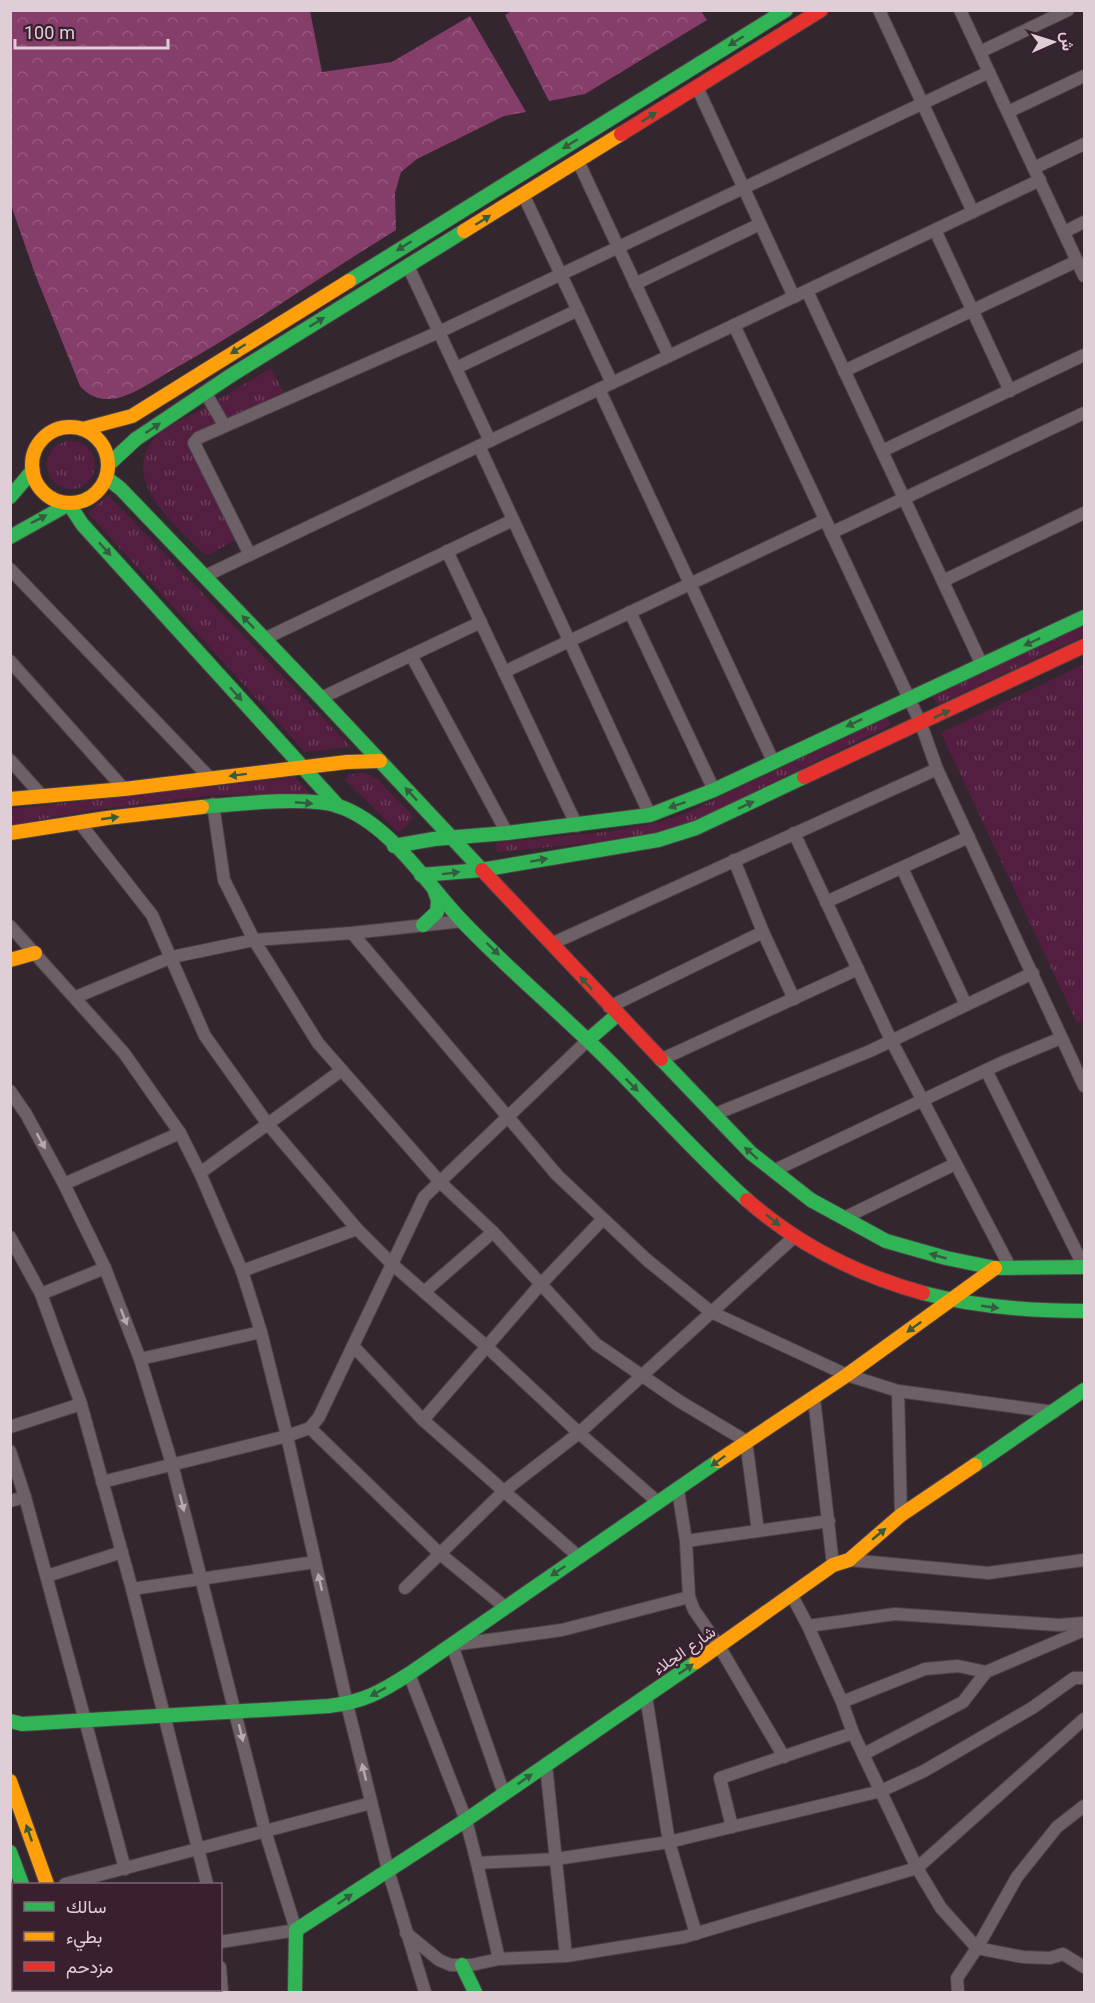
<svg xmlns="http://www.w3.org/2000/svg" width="1095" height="2003" font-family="Georgia,Vazirmatn,serif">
  <defs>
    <pattern id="grass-tufts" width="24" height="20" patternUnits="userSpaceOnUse" patternTransform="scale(1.5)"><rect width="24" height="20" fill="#531e3f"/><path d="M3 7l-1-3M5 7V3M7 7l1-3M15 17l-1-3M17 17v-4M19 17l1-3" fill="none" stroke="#6b3e5a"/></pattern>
    <pattern id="forest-crowns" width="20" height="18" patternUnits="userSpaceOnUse" patternTransform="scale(1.5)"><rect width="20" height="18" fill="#843e69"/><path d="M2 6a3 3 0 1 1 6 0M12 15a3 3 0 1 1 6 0" fill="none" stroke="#95597e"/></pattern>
  </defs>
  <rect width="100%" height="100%" fill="#34262e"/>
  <g fill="url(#grass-tufts)">
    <path d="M 271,368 L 284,393 L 225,421 L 214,402 Z"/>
    <path d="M 209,406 L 220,423 L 188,436 L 239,538 L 208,555 L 203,553 C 176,525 119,481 154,438 C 163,427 196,413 209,406 Z"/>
    <circle cx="71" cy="465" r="24"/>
    <path d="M 108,495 L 351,747 L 305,752 L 88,513 Z"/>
    <path d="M 1084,626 L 1084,636 L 937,705 L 933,696 Z"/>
    <path d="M 1084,664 L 1084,1020 L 1077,1023 L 941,733 Z"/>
    <path d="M 888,717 L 891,725 L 688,824 L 639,838 L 497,852 L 496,843 L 614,831 L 663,821 L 684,814 Z"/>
    <path d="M 363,772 L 376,778 L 414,817 L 399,833 L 345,780 L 349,775 Z"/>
    <path d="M 295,777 L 310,794 L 216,795 L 94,810 L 11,825 L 10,809 Z"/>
  </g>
  <g fill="url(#forest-crowns)">
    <path d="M 513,10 L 701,11 L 707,20 L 585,94 L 549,101 L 505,15 Z"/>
    <path d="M 10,11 L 310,11 L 322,72 L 392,62 L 470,16 L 526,112 L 504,116 L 417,159 L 401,172 L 395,193 L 396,230 C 324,274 255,323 181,365 C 164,374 139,392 121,397 C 105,402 90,398 80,386 L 35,274 L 11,205 Z"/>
  </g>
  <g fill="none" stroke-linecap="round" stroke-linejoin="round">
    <defs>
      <g id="street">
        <path d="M 879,10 L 973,212"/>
        <path d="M 960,10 L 1084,276"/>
        <path d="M 980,52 L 1068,10"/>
        <path d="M 697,87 L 794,297"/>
        <path d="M 1008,112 L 1084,76"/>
        <path d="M 578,161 L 669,356"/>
        <path d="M 1034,168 L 1084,144"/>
        <path d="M 523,194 L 612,383"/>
        <path d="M 935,230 L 1010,391"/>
        <path d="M 1064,232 L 1084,222"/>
        <path d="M 408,266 L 490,441"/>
        <path d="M 635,284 L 760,224"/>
        <path d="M 807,291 L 982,665"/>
        <path d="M 734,325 L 921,724 L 937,769 L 1084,1086"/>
        <path d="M 456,368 L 578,310"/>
        <path d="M 844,371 L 1077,261"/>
        <path d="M 599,389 L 773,761"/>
        <path d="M 205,392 L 224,425"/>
        <path d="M 479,446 L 650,815"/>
        <path d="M 882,451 L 1084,355"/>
        <path d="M 831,533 L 1084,413"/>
        <path d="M 447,551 L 577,826"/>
        <path d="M 250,555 L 194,443 L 198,438 L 439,332 L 989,72"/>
        <path d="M 10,569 L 211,779"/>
        <path d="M 205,576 L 1040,180"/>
        <path d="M 943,581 L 1084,513"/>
        <path d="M 630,612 L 714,790"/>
        <path d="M 264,639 L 513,520"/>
        <path d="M 411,655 L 507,833"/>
        <path d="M 10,661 L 124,789"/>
        <path d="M 504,672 L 825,520"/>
        <path d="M 321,698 L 481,622"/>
        <path d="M 10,760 L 43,797"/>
        <path d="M 213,804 L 224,880 L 254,940 L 318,1043 L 440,1182 L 493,1232 L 596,1344 L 679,1401 L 746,1441 L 758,1531"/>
        <path d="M 79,822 L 152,915 L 205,1036 L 267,1123 L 357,1229 L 392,1264 L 486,1346 L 579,1433 L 659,1503"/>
        <path d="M 794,833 L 891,1040 L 1011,1269"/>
        <path d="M 734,860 L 763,932 L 794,999"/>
        <path d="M 902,868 L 966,1005"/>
        <path d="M 826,902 L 969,837"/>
        <path d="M 10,926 L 124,1053 L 180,1133 L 200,1173 L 242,1271 L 261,1332 L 287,1436 L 347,1704 L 388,1870 L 425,1992"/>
        <path d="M 352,933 L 557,1175 L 647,1260 L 711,1312 L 847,1375 L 898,1391 L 1054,1412"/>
        <path d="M 551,944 L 937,769"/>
        <path d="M 76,997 L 172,957 L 254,940 L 352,933 L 463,921"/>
        <path d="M 609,1007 L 763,932"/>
        <path d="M 660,1060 L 858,969"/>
        <path d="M 986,1070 L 1084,1267"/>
        <path d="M 10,1091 L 26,1114 L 64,1184 L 105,1268 L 140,1359 L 172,1464 L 265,1831 L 296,1930 L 220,1942"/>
        <path d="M 713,1115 L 870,1051 L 1033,973"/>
        <path d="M 773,1171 L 1001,1063 L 1061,1038"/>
        <path d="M 200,1173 L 342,1070"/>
        <path d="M 64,1184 L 180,1133"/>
        <path d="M 844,1218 L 955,1164"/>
        <path d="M 10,1237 L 41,1294 L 81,1404 L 132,1589 L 207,1884"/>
        <path d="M 242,1271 L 357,1229"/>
        <path d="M 424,1292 L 493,1232"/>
        <path d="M 41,1294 L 105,1268"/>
        <path d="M 354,1347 L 423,1420 L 579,1557"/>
        <path d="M 140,1359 L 261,1332"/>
        <path d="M 898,1391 L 901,1515"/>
        <path d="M 814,1398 L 833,1565"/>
        <path d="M 423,1420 L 540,1285 L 603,1219"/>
        <path d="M 10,1427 L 81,1404"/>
        <path d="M 310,1428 L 439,1553 L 505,1607"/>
        <path d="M 10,1451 L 25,1497 L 125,1869"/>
        <path d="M 102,1482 L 287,1436 L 310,1428 L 319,1417 L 424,1197 L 588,1040"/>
        <path d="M 678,1490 L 686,1541 L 689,1597 L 694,1610 L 719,1646 L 784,1757"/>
        <path d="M 10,1501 L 25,1497"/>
        <path d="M 686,1541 L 829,1521"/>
        <path d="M 849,1560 L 988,1573 L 1084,1560"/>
        <path d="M 47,1576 L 122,1552"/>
        <path d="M 405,1588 L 504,1491 L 579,1433 L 794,1237"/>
        <path d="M 132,1589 L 315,1562"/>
        <path d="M 791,1594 L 808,1626 L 842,1702 L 853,1733 L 917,1868 L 941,1908 L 977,1948 L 1023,1957 L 1050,1958 L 1063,1954 L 1084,1967"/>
        <path d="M 808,1626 L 895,1614 L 1059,1625 L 1084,1623"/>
        <path d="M 409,1674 L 466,1820 L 477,1863 L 556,1859 L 669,1842 L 881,1791 L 924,1771 L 1032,1708 L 1074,1678 L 1084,1678"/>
        <path d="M 646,1696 L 669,1842 L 696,1934"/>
        <path d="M 842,1702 L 925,1669 L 958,1666 L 986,1672"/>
        <path d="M 864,1754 L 963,1702 L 986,1672 L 1084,1630"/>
        <path d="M 546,1765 L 566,1956"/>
        <path d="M 504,1794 L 452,1645 L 562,1630 L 689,1597"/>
        <path d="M 732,1827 L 720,1778 L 853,1733"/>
        <path d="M 477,1863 L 499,1959"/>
        <path d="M 65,1884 L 371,1803"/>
        <path d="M 406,1933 L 439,1960 L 451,1965 L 471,1965 L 499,1959 L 566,1956 L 684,1937 L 917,1868 L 1084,1719"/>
        <path d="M 220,1967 L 222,1992"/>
        <path d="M 10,1976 L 14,1984"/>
        <path d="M 958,1992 L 957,1978 L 977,1948 L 1017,1877 L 1057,1827 L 1084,1806"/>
      </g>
      <g id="fast">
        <path d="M 349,281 L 786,10"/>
        <path d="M 108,465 L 136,439 L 230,376 L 464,231"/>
        <path d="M 107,478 L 121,489 L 321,698 L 482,870"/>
        <path d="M 10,497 L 33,470"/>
        <path d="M 10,537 L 69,504 L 82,524 L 338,806"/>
        <path d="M 202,807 C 236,804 308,796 338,806 C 390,823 427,885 464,923 C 510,971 562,1014 609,1061 C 655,1107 698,1156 747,1200"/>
        <path d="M 394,846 L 434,839 L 507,833 L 650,815 L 714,790 L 1084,617"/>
        <path d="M 421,875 L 481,870 L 658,840 L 696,828 L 804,777"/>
        <path d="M 423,925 L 437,912 L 438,900 L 434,889"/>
        <path d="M 588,1040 L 617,1015"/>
        <path d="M 661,1059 L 751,1153 L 811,1200 L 886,1241 L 946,1258 L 995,1268 L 1084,1267"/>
        <path d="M 923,1293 C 976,1307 1029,1311 1084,1311"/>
        <path d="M 975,1465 L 1084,1390"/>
        <path d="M 10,1721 L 22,1724 L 329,1706 C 363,1702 381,1692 409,1674 L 718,1461"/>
        <path d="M 10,1852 L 22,1884"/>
        <path d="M 462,1965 L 475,1992"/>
        <path d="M 58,1990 L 59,1992"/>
        <path d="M 295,1992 L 296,1930 L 466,1820 L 696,1662"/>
      </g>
      <g id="slow">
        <path d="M 464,231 L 621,134"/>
        <circle cx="70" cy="465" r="38"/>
        <path d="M 83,429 L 132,416 L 349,281"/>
        <path d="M 10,799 L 124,789 L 347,762 L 380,761"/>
        <path d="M 10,833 L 107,818 L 202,807"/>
        <path d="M 10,960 L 35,953"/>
        <path d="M 718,1461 L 847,1375 L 995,1268"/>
        <path d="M 696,1662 L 833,1565 L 849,1560 L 901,1515 L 975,1465"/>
        <path d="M 10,1781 L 47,1884"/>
        <path d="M 37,1990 L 38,1992"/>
      </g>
      <g id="jam">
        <path d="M 621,134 L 821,10"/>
        <path d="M 804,777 L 1084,646"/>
        <path d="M 482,870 L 661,1059"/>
        <path d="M 747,1200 C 797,1244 858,1275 923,1293"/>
        <path d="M 10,1913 L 14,1922"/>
        <path d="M 126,1990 L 132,1992"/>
      </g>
    </defs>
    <use href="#street" stroke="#4e4248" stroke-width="14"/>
    <use href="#fast" stroke="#4e4248" stroke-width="16"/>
    <use href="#slow" stroke="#4e4248" stroke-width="16"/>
    <use href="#jam" stroke="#4e4248" stroke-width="16"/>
    <use href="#street" stroke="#6d6167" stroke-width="12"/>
    <use href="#fast" stroke="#30b455" stroke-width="14"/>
    <use href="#slow" stroke="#ff9f0a" stroke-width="14"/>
    <use href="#jam" stroke="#e5322d" stroke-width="14"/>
  </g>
  <defs><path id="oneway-solid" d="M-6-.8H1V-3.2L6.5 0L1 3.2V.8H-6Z" transform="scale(1.5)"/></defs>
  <g fill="#365b3e">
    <use href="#oneway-solid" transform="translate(736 41) rotate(148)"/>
    <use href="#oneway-solid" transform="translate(649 117) rotate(-32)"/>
    <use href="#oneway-solid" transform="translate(570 144) rotate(148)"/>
    <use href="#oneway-solid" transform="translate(483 220) rotate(-32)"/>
    <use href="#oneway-solid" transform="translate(404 246) rotate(148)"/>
    <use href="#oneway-solid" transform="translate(317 322) rotate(-32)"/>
    <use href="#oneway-solid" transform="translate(238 349) rotate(148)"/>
    <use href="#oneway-solid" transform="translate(153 428) rotate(-34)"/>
    <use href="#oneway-solid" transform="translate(39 519) rotate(-27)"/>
    <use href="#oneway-solid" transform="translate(105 549) rotate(48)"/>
    <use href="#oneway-solid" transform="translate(248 622) rotate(-134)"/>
    <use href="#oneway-solid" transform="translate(1032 642) rotate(155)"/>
    <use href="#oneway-solid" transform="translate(236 694) rotate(48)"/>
    <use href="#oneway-solid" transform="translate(942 714) rotate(-25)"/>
    <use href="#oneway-solid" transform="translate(854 723) rotate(155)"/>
    <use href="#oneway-solid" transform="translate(238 775) rotate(173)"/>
    <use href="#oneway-solid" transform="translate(411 794) rotate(-133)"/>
    <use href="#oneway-solid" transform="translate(304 803) rotate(5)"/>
    <use href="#oneway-solid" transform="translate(677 805) rotate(161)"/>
    <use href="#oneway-solid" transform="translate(746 805) rotate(-25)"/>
    <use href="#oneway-solid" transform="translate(110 818) rotate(-8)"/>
    <use href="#oneway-solid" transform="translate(539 860) rotate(-10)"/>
    <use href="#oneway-solid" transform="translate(451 873) rotate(-7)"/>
    <use href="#oneway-solid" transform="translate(493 949) rotate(44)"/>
    <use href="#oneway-solid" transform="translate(586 983) rotate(-133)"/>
    <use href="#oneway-solid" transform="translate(632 1085) rotate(45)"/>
    <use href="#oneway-solid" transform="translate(751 1153) rotate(-138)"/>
    <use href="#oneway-solid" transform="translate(773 1220) rotate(39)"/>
    <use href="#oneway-solid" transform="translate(938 1256) rotate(-164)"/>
    <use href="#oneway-solid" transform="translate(990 1307) rotate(8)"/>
    <use href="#oneway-solid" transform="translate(914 1327) rotate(144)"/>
    <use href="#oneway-solid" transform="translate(718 1461) rotate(144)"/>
    <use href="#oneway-solid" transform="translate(879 1534) rotate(-40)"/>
    <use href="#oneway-solid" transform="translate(558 1571) rotate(146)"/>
    <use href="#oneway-solid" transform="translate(686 1669) rotate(-34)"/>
    <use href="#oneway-solid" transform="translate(378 1692) rotate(151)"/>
    <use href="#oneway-solid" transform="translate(525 1779) rotate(-35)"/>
    <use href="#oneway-solid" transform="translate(29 1833) rotate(-109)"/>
    <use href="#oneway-solid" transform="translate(345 1899) rotate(-34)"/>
  </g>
  <g fill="#b8a8b0">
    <use href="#oneway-solid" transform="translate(41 1141) rotate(61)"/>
    <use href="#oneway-solid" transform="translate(124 1317) rotate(69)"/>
    <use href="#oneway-solid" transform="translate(182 1503) rotate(76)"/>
    <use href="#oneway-solid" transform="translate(320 1582) rotate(-103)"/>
    <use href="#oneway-solid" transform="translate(241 1733) rotate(76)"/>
    <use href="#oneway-solid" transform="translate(364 1772) rotate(-104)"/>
  </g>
  <g text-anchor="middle" stroke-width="5" stroke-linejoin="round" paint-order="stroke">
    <g font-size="16" fill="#e0ced7" stroke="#3a202f">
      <text transform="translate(684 1650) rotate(-35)" y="6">شارع الجلاء</text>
    </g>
  </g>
  <rect width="1095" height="2003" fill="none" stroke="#e0ced7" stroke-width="24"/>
  <rect x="12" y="1883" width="210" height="108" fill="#3a202f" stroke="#7c6672" stroke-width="1.5"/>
  <rect x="24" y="1902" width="30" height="9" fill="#30b455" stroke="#7c6672" stroke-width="1.5"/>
  <text x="66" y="1913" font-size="18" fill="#e0ced7">سالك</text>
  <rect x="24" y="1932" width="30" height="9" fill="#ff9f0a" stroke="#7c6672" stroke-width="1.5"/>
  <text x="66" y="1943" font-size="18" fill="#e0ced7">بطيء</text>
  <rect x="24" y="1962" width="30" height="9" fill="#e5322d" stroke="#7c6672" stroke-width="1.5"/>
  <text x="66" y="1973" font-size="18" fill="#e0ced7">مزدحم</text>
  <g transform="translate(1053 42) rotate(87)" stroke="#3a202f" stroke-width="4.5" paint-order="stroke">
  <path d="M0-4.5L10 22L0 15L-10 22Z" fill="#e0ced7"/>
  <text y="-9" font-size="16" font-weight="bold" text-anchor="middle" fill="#e0ced7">ش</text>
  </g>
  <path d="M15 39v9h153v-9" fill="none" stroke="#e0ced7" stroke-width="3"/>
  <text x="24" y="39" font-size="18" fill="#e0ced7" stroke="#3a202f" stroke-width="4.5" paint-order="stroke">100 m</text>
</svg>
